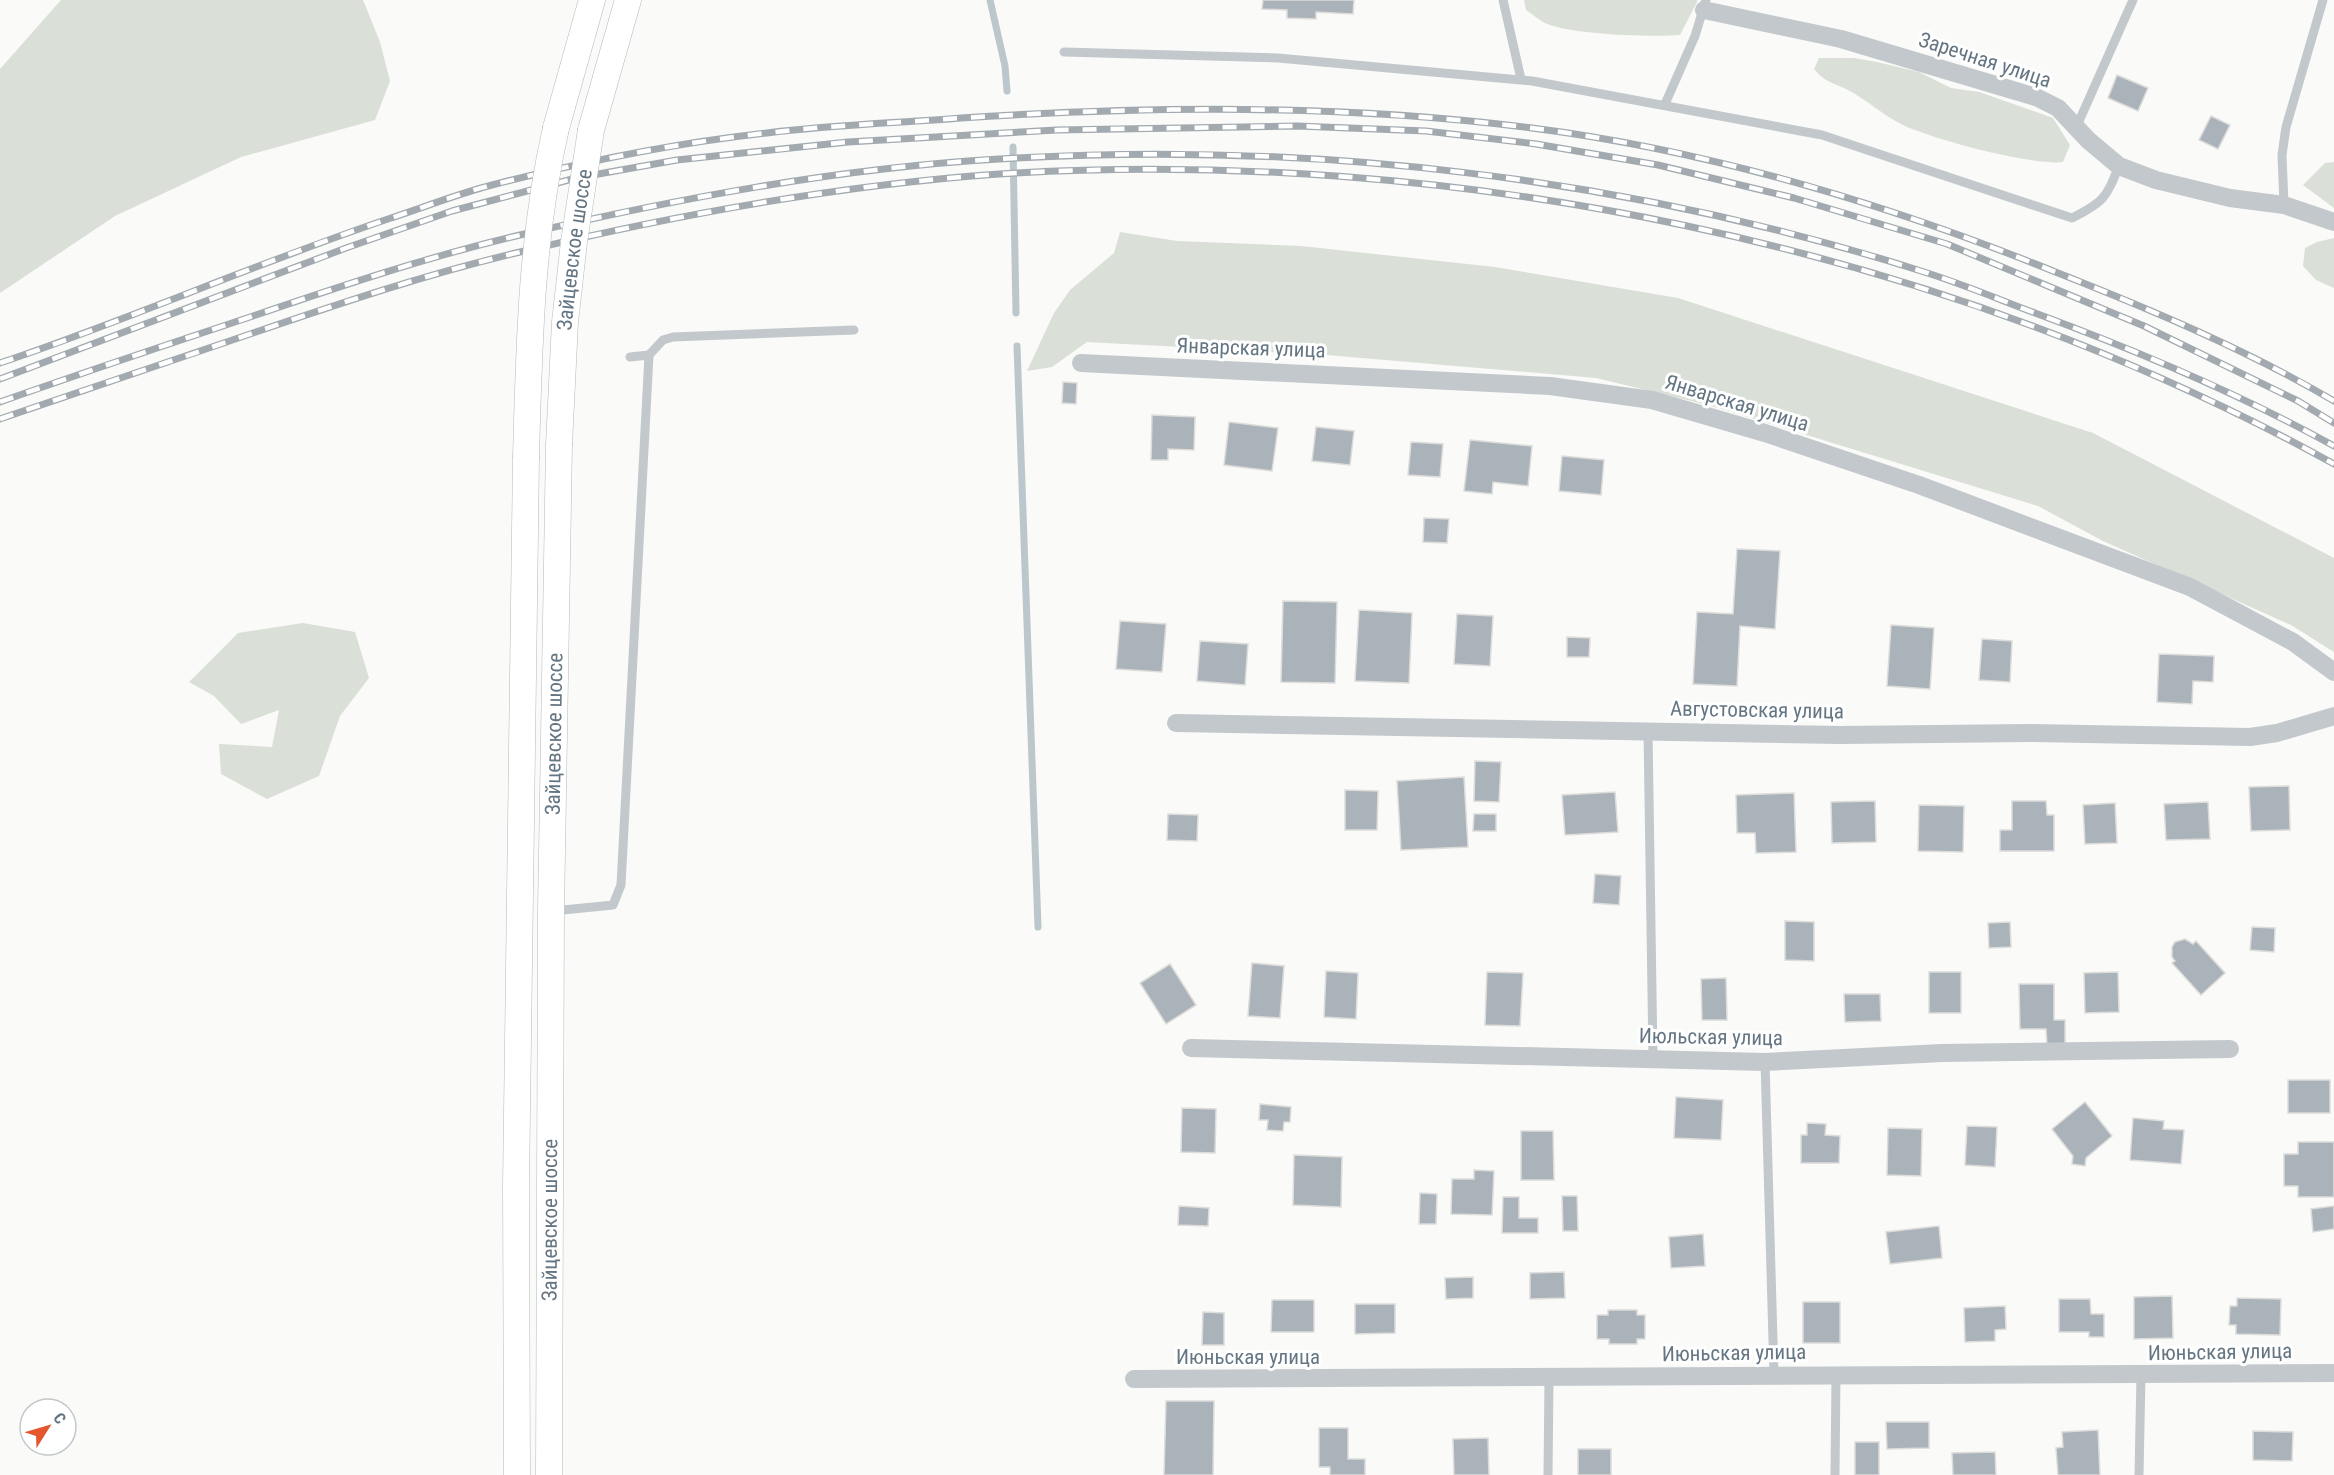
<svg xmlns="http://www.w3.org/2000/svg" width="2334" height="1475" font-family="'Roboto Condensed',sans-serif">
  <rect width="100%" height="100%" fill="#fafaf8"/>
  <g fill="#dadfd7">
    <path d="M 61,0 L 363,0 L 380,42 L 390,81 L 375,120 L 241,157 L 115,216 L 0,293 L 0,69 Z"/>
    <path d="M 1524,0 L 1697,0 L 1697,2 L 1680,35 C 1651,37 1571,35 1545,23 C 1539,20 1532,14 1526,10 Z"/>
    <path d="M 1819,58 L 1854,58 L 1877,62 L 1919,72 L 1951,88 L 1979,92 L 2053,118 L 2070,145 L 2063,162 C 2032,166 1932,139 1903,125 C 1884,116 1867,100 1848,90 C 1834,83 1824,82 1814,69 Z"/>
    <path d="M 2334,162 L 2334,208 L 2303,185 L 2325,163 Z"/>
    <path d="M 1120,232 L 1177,241 L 1301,246 L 1495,267 L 1678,298 L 2093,433 L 2334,558 L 2334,652 L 2291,625 L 2103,541 L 2038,506 L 1712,406 L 1596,378 L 1315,354 L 1087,342 L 1052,367 L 1027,371 L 1054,313 L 1070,290 L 1114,253 Z"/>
    <path d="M 2334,238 L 2334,288 L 2316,280 L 2303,266 L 2305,248 L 2317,242 Z"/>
    <path d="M 303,623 L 355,632 L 369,678 L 340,716 L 319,776 L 267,799 L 221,774 L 219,744 L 272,747 L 279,710 L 241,724 L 214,696 L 189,682 L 238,633 Z"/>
  </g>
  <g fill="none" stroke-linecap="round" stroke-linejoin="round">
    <g stroke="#bbc7cb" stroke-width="7">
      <path d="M 990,0 L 1005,66 L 1007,91"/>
      <path d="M 1013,147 L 1016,313"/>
      <path d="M 1017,346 L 1038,927"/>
    </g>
  </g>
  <g fill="#aab3b9" stroke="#dcdcda" stroke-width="1.5">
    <path d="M 1263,0 L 1354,0 L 1353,14 L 1316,12 L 1316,19 L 1287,18 L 1287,10 L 1262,9 Z"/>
    <path d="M 2117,75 L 2148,88 L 2138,111 L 2108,98 Z"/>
    <path d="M 2211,116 L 2230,125 L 2218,149 L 2199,140 Z"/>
    <path d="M 1063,382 L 1077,383 L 1076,404 L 1062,403 Z"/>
    <path d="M 1152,415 L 1195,417 L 1194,450 L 1168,449 L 1168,460 L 1151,460 Z"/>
    <path d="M 1229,422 L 1278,428 L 1272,471 L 1224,465 Z"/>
    <path d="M 1316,427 L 1354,431 L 1350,465 L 1312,461 Z"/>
    <path d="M 1470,440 L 1532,446 L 1528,486 L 1493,482 L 1492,494 L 1464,491 Z"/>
    <path d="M 1411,442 L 1443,444 L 1440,477 L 1408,475 Z"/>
    <path d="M 1562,456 L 1604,460 L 1601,495 L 1559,491 Z"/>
    <path d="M 1424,518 L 1449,519 L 1447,543 L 1423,542 Z"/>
    <path d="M 1737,549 L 1780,551 L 1775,629 L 1740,626 L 1737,686 L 1693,684 L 1697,612 L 1733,614 Z"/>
    <path d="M 1283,601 L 1337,602 L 1335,683 L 1281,682 Z"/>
    <path d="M 1359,610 L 1412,613 L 1409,683 L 1355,681 Z"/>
    <path d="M 1457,614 L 1493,616 L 1490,666 L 1454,664 Z"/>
    <path d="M 1120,621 L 1166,624 L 1162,672 L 1116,669 Z"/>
    <path d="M 1891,625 L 1934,628 L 1930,689 L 1887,686 Z"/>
    <path d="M 1567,637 L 1590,638 L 1589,657 L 1567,657 Z"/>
    <path d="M 1982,639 L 2012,641 L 2010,682 L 1979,680 Z"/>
    <path d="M 1200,641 L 1248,644 L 1245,685 L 1197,681 Z"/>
    <path d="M 2159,654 L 2214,656 L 2213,682 L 2193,681 L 2192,704 L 2157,702 Z"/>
    <path d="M 1475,761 L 1501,762 L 1499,802 L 1474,801 Z"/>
    <path d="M 1464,777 L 1468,847 L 1401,850 L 1397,781 Z"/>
    <path d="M 2289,786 L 2290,830 L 2251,831 L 2249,787 Z"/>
    <path d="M 1345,790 L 1378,791 L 1377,830 L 1345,830 Z"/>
    <path d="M 1615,792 L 1618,832 L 1565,835 L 1562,795 Z"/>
    <path d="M 1794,793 L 1796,852 L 1756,853 L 1755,833 L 1737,833 L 1736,795 Z"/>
    <path d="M 1875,801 L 1876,842 L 1832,843 L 1831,802 Z"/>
    <path d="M 2012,801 L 2046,801 L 2047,815 L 2054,815 L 2054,851 L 2000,851 L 2000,830 L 2012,830 Z"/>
    <path d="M 2208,802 L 2210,839 L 2166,840 L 2164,804 Z"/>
    <path d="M 2115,803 L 2117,843 L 2085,844 L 2083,805 Z"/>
    <path d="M 1919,805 L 1964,806 L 1963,852 L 1918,851 Z"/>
    <path d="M 1168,814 L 1198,815 L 1197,841 L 1167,840 Z"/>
    <path d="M 1474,814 L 1496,814 L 1496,831 L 1473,831 Z"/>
    <path d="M 1595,874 L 1621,876 L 1619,905 L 1593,903 Z"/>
    <path d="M 1785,921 L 1814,922 L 1814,961 L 1785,960 Z"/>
    <path d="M 2010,922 L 2011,947 L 1989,948 L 1988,923 Z"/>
    <path d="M 2252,927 L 2275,928 L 2274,952 L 2250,950 Z"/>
    <path d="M 2185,939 L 2193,944 L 2196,941 L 2225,973 L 2201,995 L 2172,963 L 2175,961 L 2172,957 L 2172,947 L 2175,942 Z"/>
    <path d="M 1252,963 L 1284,966 L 1280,1018 L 1248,1016 Z"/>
    <path d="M 1170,964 L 1196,1005 L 1166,1024 L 1140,983 Z"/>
    <path d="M 1326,971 L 1358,973 L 1356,1019 L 1324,1017 Z"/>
    <path d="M 1487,972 L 1523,973 L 1520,1026 L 1485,1025 Z"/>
    <rect x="1929" y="972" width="32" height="41"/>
    <path d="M 2118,972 L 2119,1012 L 2085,1013 L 2084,973 Z"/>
    <path d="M 1726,978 L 1727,1020 L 1702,1020 L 1701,979 Z"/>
    <path d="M 2019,984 L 2054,984 L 2054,1020 L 2065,1020 L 2065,1044 L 2047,1044 L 2046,1029 L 2020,1029 Z"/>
    <path d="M 1844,994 L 1880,994 L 1881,1021 L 1845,1022 Z"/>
    <rect x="2288" y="1080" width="42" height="33"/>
    <path d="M 1676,1097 L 1723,1100 L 1721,1140 L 1674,1138 Z"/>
    <path d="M 2085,1102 L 2112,1136 L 2086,1158 L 2085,1166 L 2072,1164 L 2073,1156 L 2052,1129 Z"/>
    <path d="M 1260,1104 L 1291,1107 L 1290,1122 L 1284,1122 L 1283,1131 L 1267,1130 L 1268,1120 L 1259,1120 Z"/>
    <path d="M 1182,1108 L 1216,1109 L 1215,1153 L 1181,1152 Z"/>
    <path d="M 2133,1118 L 2164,1121 L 2163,1129 L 2184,1130 L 2181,1164 L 2130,1160 Z"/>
    <path d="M 1807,1123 L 1826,1124 L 1825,1135 L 1840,1136 L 1839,1163 L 1801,1163 L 1801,1135 L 1807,1135 Z"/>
    <path d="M 1967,1126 L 1997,1127 L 1995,1167 L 1965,1165 Z"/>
    <path d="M 1888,1128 L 1922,1129 L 1921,1176 L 1887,1175 Z"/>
    <path d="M 1521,1131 L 1553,1131 L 1554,1180 L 1521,1180 Z"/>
    <path d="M 2298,1142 L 2334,1142 L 2334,1197 L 2298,1197 L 2298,1186 L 2284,1186 L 2284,1154 L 2298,1154 Z"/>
    <path d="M 1294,1155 L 1342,1157 L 1341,1207 L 1293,1205 Z"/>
    <path d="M 1474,1170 L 1494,1171 L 1492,1215 L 1451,1214 L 1452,1179 L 1474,1179 Z"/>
    <path d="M 1420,1193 L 1437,1194 L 1436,1224 L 1419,1224 Z"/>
    <path d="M 1562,1196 L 1577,1196 L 1578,1231 L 1563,1231 Z"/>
    <path d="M 1503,1197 L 1519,1197 L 1519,1218 L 1538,1218 L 1538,1233 L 1502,1233 Z"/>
    <path d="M 1179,1206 L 1209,1208 L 1208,1226 L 1178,1225 Z"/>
    <path d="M 2334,1206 L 2334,1229 L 2313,1232 L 2311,1209 Z"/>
    <path d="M 1939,1226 L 1942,1258 L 1890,1264 L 1886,1232 Z"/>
    <path d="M 1703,1234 L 1705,1266 L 1671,1268 L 1669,1237 Z"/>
    <path d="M 1564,1272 L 1565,1298 L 1530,1299 L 1530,1273 Z"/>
    <path d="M 1473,1277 L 1473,1298 L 1446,1299 L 1445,1278 Z"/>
    <path d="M 2172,1296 L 2173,1338 L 2134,1339 L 2134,1297 Z"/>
    <path d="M 2237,1298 L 2281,1299 L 2280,1335 L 2236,1334 L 2236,1325 L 2229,1325 L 2230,1306 L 2237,1306 Z"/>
    <path d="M 2059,1299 L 2090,1299 L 2091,1314 L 2104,1314 L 2104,1337 L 2089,1337 L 2089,1332 L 2059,1332 Z"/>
    <path d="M 1272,1300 L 1314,1300 L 1314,1332 L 1271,1332 Z"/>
    <rect x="1803" y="1302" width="37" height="41"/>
    <path d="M 1355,1304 L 1395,1304 L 1395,1333 L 1355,1334 Z"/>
    <path d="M 2005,1306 L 2006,1329 L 1995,1330 L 1995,1341 L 1965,1342 L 1964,1308 Z"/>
    <path d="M 1608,1310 L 1637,1310 L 1637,1315 L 1645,1315 L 1645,1339 L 1637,1339 L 1637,1344 L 1609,1344 L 1609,1339 L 1597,1339 L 1597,1315 L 1608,1315 Z"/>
    <path d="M 1203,1312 L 1224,1313 L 1224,1345 L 1202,1345 Z"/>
    <path d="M 1166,1401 L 1214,1401 L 1213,1475 L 1164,1475 Z"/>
    <path d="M 1886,1422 L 1929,1422 L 1929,1448 L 1887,1449 Z"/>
    <path d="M 1319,1428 L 1348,1428 L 1348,1459 L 1365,1459 L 1365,1475 L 1330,1475 L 1330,1467 L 1319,1467 Z"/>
    <path d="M 2098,1430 L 2100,1475 L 2058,1475 L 2056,1448 L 2063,1447 L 2062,1432 Z"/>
    <path d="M 2253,1431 L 2293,1432 L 2292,1461 L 2253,1460 Z"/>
    <path d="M 1488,1438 L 1489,1475 L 1454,1475 L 1453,1439 Z"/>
    <rect x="1855" y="1442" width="24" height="33"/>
    <rect x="1578" y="1449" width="33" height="26"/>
    <path d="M 1995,1452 L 1996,1475 L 1953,1475 L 1952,1453 Z"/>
  </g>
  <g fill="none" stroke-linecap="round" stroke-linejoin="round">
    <defs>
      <g id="secondary">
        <path d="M 556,128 L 592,0"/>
        <path d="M 591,130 L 628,0"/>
        <path d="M 517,1475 L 516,1186 L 526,458"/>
        <path id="s1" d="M 549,1475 L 551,911 L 559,445"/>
      </g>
    </defs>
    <use href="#secondary" stroke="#b3babf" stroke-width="27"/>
    <g stroke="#c3c8cc" stroke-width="9">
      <path d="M 1503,0 L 1521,79"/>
      <path d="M 1064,52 L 1278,58 L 1532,81 L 1822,135 L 2072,218 C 2104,202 2106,198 2119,166"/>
      <path d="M 1665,104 L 1695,36 L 1706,0"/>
      <path d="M 2076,128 L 2133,0"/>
      <path d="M 2284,205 L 2282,155 L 2286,127 L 2323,0"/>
      <path d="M 649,355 L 663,340 L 673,337 L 854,330"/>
      <path d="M 1648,730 L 1653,1059"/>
      <path d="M 553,911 L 613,905 L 621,885 L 649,355 L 630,357"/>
      <path d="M 1765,1062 L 1774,1375"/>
      <path d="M 1548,1475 L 1549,1378"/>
      <path d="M 1835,1475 L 1836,1375"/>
      <path d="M 2139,1475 L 2141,1375"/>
    </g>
    <g stroke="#c3c8cc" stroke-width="18">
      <path d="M 1704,10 L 1841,39 L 2036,97 L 2058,108 L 2088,140 L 2119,166 L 2156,180 L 2230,198 L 2284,205 L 2334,222"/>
      <path d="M 1081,363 L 1550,386 L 1652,400 L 1765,433 L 1919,485 L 2190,587 L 2293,642 L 2334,672"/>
      <path d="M 1176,723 L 1840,735 L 2030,733 L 2250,737 L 2277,733 L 2334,716"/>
      <path d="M 1191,1048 L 1765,1062 L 1942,1053 L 2230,1049"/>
      <path d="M 1134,1379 L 2334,1373"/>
    </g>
    <use href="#secondary" stroke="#fff" stroke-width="26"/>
    <defs>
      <g id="rail">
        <path d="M 0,363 C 131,319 257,263 388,219 C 422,208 457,194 492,185 C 582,162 675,143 767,133 C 831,125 896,123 961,118 C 1151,106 1342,104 1532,128 C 1713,151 1890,205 2058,273 C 2152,310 2247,350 2334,401"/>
        <path d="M 0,379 L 346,248 L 452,211 L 576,178 L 677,160 L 848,142 L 1057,130 L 1297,126 L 1426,131 L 1536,144 L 1658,165 L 1794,198 L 1947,244 L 2144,326 L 2298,401 L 2334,423"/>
        <path d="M 0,402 C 84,372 169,344 253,316 C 341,286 430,256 520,235 C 676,199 838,168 999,159 C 1308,140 1626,177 1921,271 C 1960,283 1998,299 2035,313 C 2138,351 2238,393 2334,446"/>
        <path d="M 0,419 C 84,390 169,362 253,333 C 341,303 430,273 520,252 C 675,215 840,185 999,174 C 1452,146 1936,244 2334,464"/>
      </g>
    </defs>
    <use href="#rail" stroke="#a2aab0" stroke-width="7"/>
    <use href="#rail" stroke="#fff" stroke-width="4.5" stroke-dasharray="14" stroke-linecap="butt"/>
    <defs>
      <g id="secondary-bridge">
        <path id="s2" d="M 559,445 L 565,322 L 574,242 L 591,130"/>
        <path d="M 526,458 C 529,346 531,237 556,128"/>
      </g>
    </defs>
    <use href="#secondary-bridge" stroke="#b3babf" stroke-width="27" stroke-linecap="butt"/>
    <use href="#secondary-bridge" stroke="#fff" stroke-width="26"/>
  </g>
  <g text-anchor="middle" stroke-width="6" stroke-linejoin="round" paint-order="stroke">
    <g font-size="21" fill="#657683" stroke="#fff">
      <text transform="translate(1985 60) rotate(18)" y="7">Заречная улица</text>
      <text dy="7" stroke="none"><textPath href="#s2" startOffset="196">Зайцевское шоссе</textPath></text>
      <text transform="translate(1251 348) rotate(2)" y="7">Январская улица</text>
      <text transform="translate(1737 403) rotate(17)" y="7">Январская улица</text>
      <text transform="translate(1757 710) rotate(1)" y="7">Августовская улица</text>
      <text dy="7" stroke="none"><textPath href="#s1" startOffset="741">Зайцевское шоссе</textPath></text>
      <text transform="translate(1711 1037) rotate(1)" y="7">Июльская улица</text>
      <text dy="7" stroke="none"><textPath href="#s1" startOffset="255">Зайцевское шоссе</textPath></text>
      <text transform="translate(2220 1352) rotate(-1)" y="7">Июньская улица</text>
      <text transform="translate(1734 1353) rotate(-1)" y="7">Июньская улица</text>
      <text x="1248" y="1364">Июньская улица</text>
    </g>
  </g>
  <g transform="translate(48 1427) rotate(53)"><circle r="28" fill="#ffffff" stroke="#c1c8cd" stroke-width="1.5"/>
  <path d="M0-4.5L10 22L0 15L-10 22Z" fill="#e4572e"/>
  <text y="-9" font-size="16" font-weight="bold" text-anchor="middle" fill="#657683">С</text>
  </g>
</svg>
